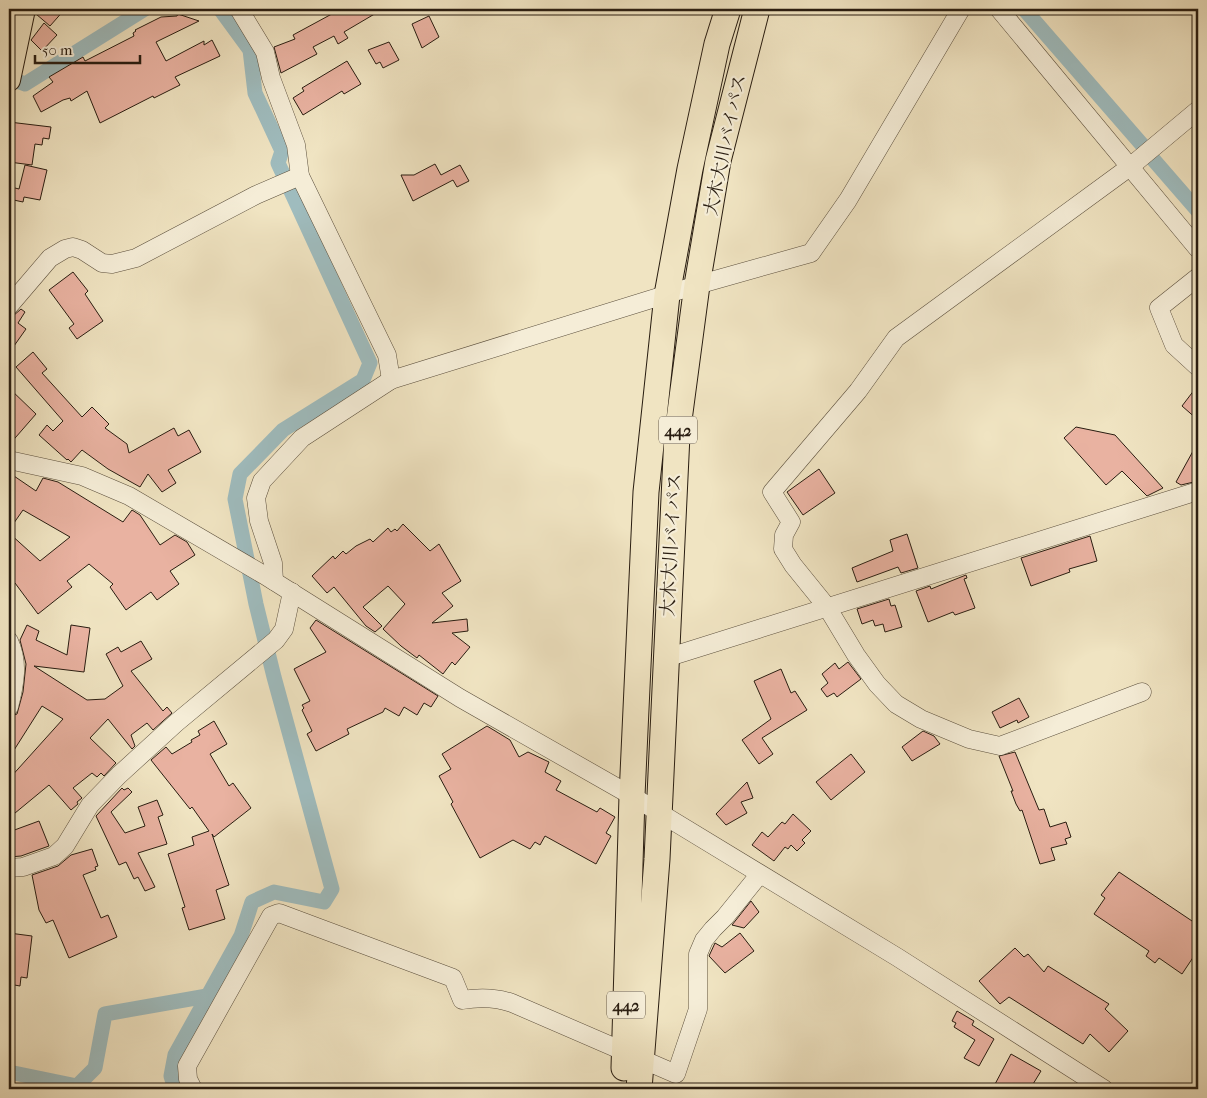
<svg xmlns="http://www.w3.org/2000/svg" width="1207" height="1098" font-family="'IM FELL French Canon','Noto Serif JP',serif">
  <rect width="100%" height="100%" fill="#f0e4c2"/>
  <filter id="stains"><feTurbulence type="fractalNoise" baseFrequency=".004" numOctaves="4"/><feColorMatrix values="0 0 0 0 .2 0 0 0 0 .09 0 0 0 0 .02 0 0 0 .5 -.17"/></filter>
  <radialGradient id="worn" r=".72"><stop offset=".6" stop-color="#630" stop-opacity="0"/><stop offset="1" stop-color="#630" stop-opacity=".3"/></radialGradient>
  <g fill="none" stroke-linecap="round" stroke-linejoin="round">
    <g stroke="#9fbcbe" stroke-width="15">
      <path d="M 1024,9 L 1144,147"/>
      <path d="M 9,78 L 25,84 L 145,9"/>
      <path d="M 1152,158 L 1198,211"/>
      <path d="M 9,1072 L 77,1086 L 95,1068 L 105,1014 L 207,996"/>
      <path d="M 175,1089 L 171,1076 L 175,1055 L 241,936 L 252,902 L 274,892 L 324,902 L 332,889 L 274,677 L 256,604 L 235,499 L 240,474 L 283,430 L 363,380 L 370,363 L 278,163 L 282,151 L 255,93 L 250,50 L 220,9"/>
    </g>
  </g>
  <g fill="#e9b2a1" stroke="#291d11">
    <path d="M 37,9 L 65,9 L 50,26 L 36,14 Z"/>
    <path d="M 341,9 L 383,9 L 344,32 L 348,38 L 338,44 L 334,36 L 313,47 L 317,54 L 281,73 L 274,47 L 295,39 L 293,35 Z"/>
    <path d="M 178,14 L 199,21 L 156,42 L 166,61 L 204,41 L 204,45 L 212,40 L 220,56 L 175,77 L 180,85 L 154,98 L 153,96 L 100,123 L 87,91 L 71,101 L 70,98 L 63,100 L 41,112 L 33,96 L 53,82 L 49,77 L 83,57 L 85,61 L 134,36 L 133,33 L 136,31 L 135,30 L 161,17 L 177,16 Z"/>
    <path d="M 429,16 L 439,37 L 422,48 L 412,24 Z"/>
    <path d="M 44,23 L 57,35 L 42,51 L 31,40 Z"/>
    <path d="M 389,42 L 399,60 L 383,68 L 380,62 L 376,64 L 368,50 Z"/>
    <path d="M 347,61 L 361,84 L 344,94 L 342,91 L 303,115 L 293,98 L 304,91 L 302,88 Z"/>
    <path d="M 9,122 L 51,127 L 49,139 L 43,138 L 42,145 L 35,144 L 32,165 L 9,162 L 11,142 L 9,142 Z"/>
    <path d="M 435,164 L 441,175 L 460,165 L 469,181 L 457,187 L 453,180 L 413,201 L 401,175 L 414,175 Z"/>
    <path d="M 25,165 L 47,170 L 40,200 L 24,197 L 23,202 L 9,199 L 11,187 L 19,189 Z"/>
    <path d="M 73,272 L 88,291 L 85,294 L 103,321 L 77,339 L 69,328 L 74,324 L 49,290 Z"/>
    <path d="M 21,309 L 25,312 L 18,323 L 26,329 L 9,353 L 9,316 L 13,316 Z"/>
    <path d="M 33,352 L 47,369 L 42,373 L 82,417 L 92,407 L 109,424 L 105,428 L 127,444 L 129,453 L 174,428 L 178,436 L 189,430 L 201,452 L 168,470 L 176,483 L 162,492 L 148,474 L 140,487 L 108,469 L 82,450 L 71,462 L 68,459 L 67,460 L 39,435 L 47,425 L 53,431 L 63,421 L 16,367 Z"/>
    <path d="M 1198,385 L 1198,420 L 1182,406 Z"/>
    <path d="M 9,388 L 36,414 L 9,445 Z"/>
    <path d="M 1076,427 L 1115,435 L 1163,488 L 1147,496 L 1122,471 L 1106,485 L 1064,438 Z"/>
    <path d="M 1198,442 L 1198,481 L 1181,485 L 1176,482 Z"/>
    <path d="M 819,469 L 835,493 L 803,515 L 787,492 Z"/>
    <path d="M 14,476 L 36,491 L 43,478 L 58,482 L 123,522 L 132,510 L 140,515 L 160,545 L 175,535 L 187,542 L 195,555 L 170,571 L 179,584 L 157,600 L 151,592 L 126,610 L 110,587 L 113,584 L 89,564 L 67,581 L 72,587 L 38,614 L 15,583 L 9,592 L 9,533 L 40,561 L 70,537 L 23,510 L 9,530 L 9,483 Z"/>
    <path d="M 403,524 L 430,551 L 439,544 L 461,581 L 442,593 L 453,606 L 432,623 L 467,619 L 468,631 L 452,633 L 470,647 L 455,665 L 452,662 L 443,674 L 419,655 L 417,658 L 401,646 L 383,629 L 405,604 L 388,586 L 363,607 L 382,626 L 375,632 L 366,626 L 334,587 L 327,593 L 312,576 L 333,556 L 335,559 L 343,551 L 346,554 L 356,546 L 370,539 L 373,542 L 388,528 L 391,532 L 395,529 L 397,531 Z"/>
    <path d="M 907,534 L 918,568 L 901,573 L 898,567 L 857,582 L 852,568 L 893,551 L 890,540 Z"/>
    <path d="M 1090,536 L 1097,561 L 1069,569 L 1070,572 L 1031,586 L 1021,558 Z"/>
    <path d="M 966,575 L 967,578 L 964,579 L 975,608 L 955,615 L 953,612 L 928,622 L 916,591 L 930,586 L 931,589 Z"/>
    <path d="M 889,599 L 891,606 L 895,605 L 902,627 L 885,632 L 883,624 L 875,626 L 873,620 L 862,624 L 857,609 Z"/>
    <path d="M 316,620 L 438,696 L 431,707 L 424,703 L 417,715 L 404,707 L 399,716 L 385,708 L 383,712 L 347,729 L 349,734 L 316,751 L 307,734 L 312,731 L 302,710 L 304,708 L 302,705 L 310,701 L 294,669 L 326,652 L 310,628 Z"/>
    <path d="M 27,625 L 39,631 L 36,640 L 67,655 L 71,625 L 90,628 L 84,672 L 34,666 L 87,700 L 105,699 L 123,686 L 106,654 L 118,647 L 121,652 L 141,641 L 152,659 L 131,671 L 163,711 L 167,707 L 172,713 L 153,730 L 147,723 L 131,735 L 135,746 L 132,749 L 108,719 L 90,738 L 116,763 L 104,776 L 101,773 L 97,777 L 92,773 L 73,788 L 82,798 L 77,802 L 78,804 L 71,810 L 49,785 L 9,818 L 9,779 L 63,719 L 42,706 L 9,758 L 9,717 L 17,714 L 23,692 L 26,664 L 20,640 Z"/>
    <path d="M 848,662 L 861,679 L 837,697 L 834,693 L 827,697 L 821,689 L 828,683 L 822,674 L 835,663 L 839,669 Z"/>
    <path d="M 781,669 L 791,693 L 795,691 L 807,710 L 762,738 L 773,754 L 759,764 L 742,740 L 771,719 L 754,681 Z"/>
    <path d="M 1019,698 L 1029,717 L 1018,723 L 1017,720 L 1000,728 L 992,712 Z"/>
    <path d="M 214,721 L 227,744 L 210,754 L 229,786 L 233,783 L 251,808 L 214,837 L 212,834 L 229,885 L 216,890 L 225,919 L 189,930 L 182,908 L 185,907 L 168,854 L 194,845 L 192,837 L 209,831 L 192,807 L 190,809 L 151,760 L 166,747 L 172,754 L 192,742 L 191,740 L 200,735 L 198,731 Z"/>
    <path d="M 487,726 L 510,740 L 519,757 L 528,752 L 549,762 L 545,772 L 561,781 L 556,790 L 597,812 L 600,808 L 615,817 L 606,833 L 611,836 L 596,864 L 545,836 L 540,845 L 535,842 L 530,849 L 513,840 L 480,858 L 451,804 L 453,802 L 439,776 L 451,769 L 442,754 Z"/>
    <path d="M 923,731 L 934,736 L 940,744 L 912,761 L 902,747 Z"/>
    <path d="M 1015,752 L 1039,810 L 1044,809 L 1050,827 L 1066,822 L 1071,837 L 1065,839 L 1067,844 L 1051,848 L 1055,860 L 1040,864 L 1022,810 L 1020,811 L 1016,804 L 1011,791 L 1013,791 L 999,756 Z"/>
    <path d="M 851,754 L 865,772 L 831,800 L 816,782 Z"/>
    <path d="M 747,782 L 753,798 L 741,802 L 747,813 L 726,825 L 716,814 Z"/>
    <path d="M 122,788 L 124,790 L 128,788 L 132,792 L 111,812 L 125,833 L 145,826 L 138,807 L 157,800 L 163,815 L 158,817 L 167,844 L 138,853 L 155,887 L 145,891 L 138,877 L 134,879 L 126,862 L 119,865 L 96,816 Z"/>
    <path d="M 793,814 L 811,831 L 802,840 L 805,843 L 797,851 L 791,845 L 788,849 L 785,847 L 774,861 L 752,845 L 762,832 L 768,837 L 782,822 L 785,824 Z"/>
    <path d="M 39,821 L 49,846 L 21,856 L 9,857 L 9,832 Z"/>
    <path d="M 92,849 L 98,866 L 95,867 L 96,870 L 83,875 L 101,918 L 108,915 L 117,937 L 69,958 L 53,920 L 46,923 L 39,910 L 32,875 L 58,866 L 71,855 Z"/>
    <path d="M 1119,872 L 1198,925 L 1198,950 L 1182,974 L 1159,958 L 1155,963 L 1146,956 L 1149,951 L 1094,914 L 1105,898 L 1101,895 Z"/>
    <path d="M 751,901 L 759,912 L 744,928 L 732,925 Z"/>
    <path d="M 9,933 L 32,936 L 27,978 L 21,977 L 20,986 L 9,984 Z"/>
    <path d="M 740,933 L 754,951 L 725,973 L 709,956 L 715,943 L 722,947 Z"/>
    <path d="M 1015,948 L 1024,957 L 1028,954 L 1044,972 L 1048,966 L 1109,1004 L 1105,1009 L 1128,1031 L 1109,1052 L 1090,1034 L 1083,1044 L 1009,997 L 1000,1004 L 979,981 Z"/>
    <path d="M 957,1011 L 974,1021 L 972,1025 L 994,1039 L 979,1066 L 964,1058 L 975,1040 L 954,1027 L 956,1023 L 952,1021 Z"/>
    <path d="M 1011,1054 L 1041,1071 L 1030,1089 L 1000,1089 L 994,1086 Z"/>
  </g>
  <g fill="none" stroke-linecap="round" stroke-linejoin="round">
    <defs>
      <g id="minor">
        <path d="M 239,9 L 265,52 L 271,78 L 296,145 L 300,176 L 387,355 L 391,380"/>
        <path d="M 999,9 L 1198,249"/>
        <path d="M 1198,277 L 1159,308 L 1174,345 L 1198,367"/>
        <path d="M 9,306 L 50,258 L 65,249 L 73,247 L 82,250 L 102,263 L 112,264 L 136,258 L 256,195 L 300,176"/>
        <path d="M 9,460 L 82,476 L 129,496 L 264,575 L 460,698 L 632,796 L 897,957 L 1104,1089"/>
        <path d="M 274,581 L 273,563 L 259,521 L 256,498 L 262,481 L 302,438 L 391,380 L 697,285 L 811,253 L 848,200 L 961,9"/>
        <path d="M 9,641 C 19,662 15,684 9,707"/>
        <path d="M 666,658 L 1198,491"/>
        <path d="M 1142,692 L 1000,746 L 969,739 L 921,719 L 896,704 L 877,684 L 856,655 L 827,607 L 793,565 L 783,549 L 784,535 L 791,522 L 772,492 L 858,391 L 896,338 L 1131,166 L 1198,110"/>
        <path d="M 9,868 L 23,867 L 54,856 L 65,846 L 90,805 L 119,775 L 176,723 L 276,640 L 284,629 L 292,592"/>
        <path d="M 193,1089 L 188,1079 L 187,1066 L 271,916 L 279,913 L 453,978 L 462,1000 C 480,997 495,997 512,1003 L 676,1074 L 698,1009 L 698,954 L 704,940 L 713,929 L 725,917 L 759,875"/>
      </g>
      <path id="major" d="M 9,80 L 24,9"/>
      <g id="highway">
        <path d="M 624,1068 L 632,796 L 646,492 L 667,295 L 690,169 L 717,44 L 728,9"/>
        <path d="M 639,1089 L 657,859 L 677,435 L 697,285 L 718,161 L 757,9"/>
      </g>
    </defs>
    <use href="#minor" stroke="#5b4f3d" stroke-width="19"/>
    <use href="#major" stroke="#291d11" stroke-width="24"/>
    <use href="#highway" stroke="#291d11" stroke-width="27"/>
    <use href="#minor" stroke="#f5edd7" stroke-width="18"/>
    <use href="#major" stroke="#f0e4c2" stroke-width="22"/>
    <use href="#highway" stroke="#f0e4c2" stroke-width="25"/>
  </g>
  <g text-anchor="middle" stroke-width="4.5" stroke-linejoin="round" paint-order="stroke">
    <g fill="#f5edd7" stroke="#665b4c" stroke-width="1">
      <rect x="659" y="416.5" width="38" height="27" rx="4"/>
      <rect x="607" y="991.5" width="38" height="27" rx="4"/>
    </g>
    <g font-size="16" font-weight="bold" fill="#291d11">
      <text x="678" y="436">442</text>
      <text x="626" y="1011">442</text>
    </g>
    <g font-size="18" fill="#291d11" stroke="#f5edd7">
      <text transform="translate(725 145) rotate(-78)" y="6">大木大川バイパス</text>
      <text transform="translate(671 545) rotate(-87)" y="6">大木大川バイパス</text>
    </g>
  </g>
  <rect width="1207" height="1098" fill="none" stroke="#f0e4c2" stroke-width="30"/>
  <rect x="10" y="10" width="1187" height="1078" fill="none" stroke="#291d11" stroke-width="2.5"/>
  <rect x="15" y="15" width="1177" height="1068" fill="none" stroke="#291d11"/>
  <path d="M35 55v8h105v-8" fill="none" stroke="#291d11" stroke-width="2.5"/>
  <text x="42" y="55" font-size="15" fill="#291d11" stroke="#f5edd7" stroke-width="4" paint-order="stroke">50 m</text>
  <rect width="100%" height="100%" filter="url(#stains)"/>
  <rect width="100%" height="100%" fill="url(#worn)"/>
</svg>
